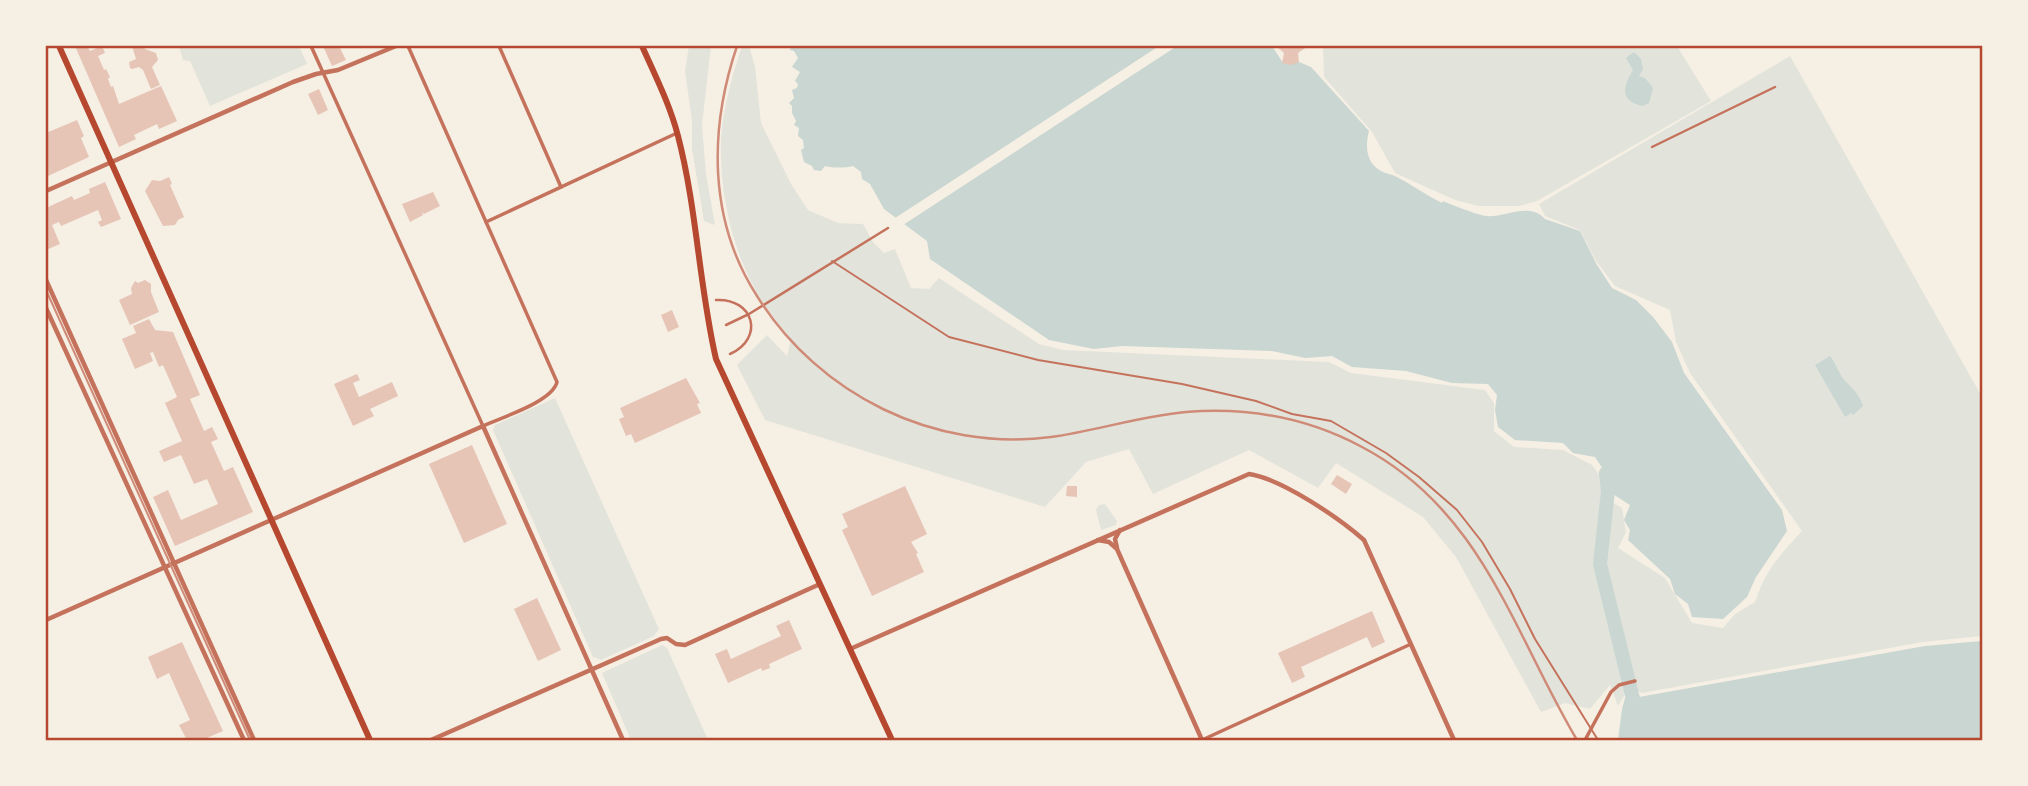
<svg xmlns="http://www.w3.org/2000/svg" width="2028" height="786" font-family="'Open Sans',sans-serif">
  <rect width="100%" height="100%" fill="#f6efe4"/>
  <g fill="#e2e4dc">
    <path d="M 179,46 L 299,46 L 307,64 L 210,106 L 190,61 L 183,60 Z"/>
    <path d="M 689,46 L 711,46 L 702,125 L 706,174 L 715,225 L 704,221 L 692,149 L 692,121 L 685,71 Z"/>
    <path d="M 742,46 L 751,46 L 750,50 L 755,66 L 761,123 L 791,184 L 808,210 L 838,223 L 863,224 L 873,242 L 884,253 L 895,249 L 911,288 L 929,289 L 939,278 L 1039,344 L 1063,350 L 1329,362 L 1351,373 L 1485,390 L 1494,403 L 1494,431 L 1514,447 L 1563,450 L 1592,465 L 1600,476 L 1604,497 L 1622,508 L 1626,532 L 1618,548 L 1665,578 L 1692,623 L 1723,628 L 1735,614 L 1755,602 C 1766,569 1779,556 1802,531 L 1690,373 L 1676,342 L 1670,310 L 1615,286 L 1596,261 L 1580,230 L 1545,216 L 1539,204 L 1790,56 L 1982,397 L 1982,636 L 1923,642 L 1642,693 L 1629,687 L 1618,706 L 1610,685 L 1590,709 L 1565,703 L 1541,712 L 1456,557 L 1423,517 L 1336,463 L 1318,488 L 1249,450 L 1153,494 L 1129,449 L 1086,462 L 1045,507 L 765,420 L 737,365 L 767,335 L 787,356 L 791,339 C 781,326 770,314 762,301 C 733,256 719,193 721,140 C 723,108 732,76 742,46 Z"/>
    <path d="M 1323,46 L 1677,46 L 1711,101 L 1537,201 L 1519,206 L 1478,206 L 1455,200 L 1395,173 L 1372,132 L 1324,77 Z"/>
    <path d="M 555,398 L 659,629 L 654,636 L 601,660 L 593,657 L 493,430 L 495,425 Z"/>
    <path d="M 1105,504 L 1117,521 L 1116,525 L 1101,530 L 1096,510 L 1099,505 Z"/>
    <path d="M 662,645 L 667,648 L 708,740 L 631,740 L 602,673 Z"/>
  </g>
  <g fill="#c9d6d2">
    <path d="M 791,46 L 1272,46 L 1283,63 L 1299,62 L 1311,67 L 1369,131 C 1365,146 1366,163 1381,171 C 1386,174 1392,174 1397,177 C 1412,185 1426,195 1442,203 L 1443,201 C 1449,204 1481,216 1486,216 C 1504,218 1530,201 1545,219 L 1580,231 L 1597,265 L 1612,288 L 1636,300 L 1653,317 L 1672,342 L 1684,373 L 1782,510 L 1787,531 L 1756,577 L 1747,597 L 1723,619 L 1692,617 L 1688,604 L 1675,594 L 1670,579 L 1628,540 L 1630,530 L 1624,520 L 1630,505 L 1605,489 L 1605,472 L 1595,457 L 1573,453 L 1563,443 L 1515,440 L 1498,427 L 1495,410 L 1497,395 L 1488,384 L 1452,383 L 1406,371 L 1352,367 L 1332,356 L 1305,358 L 1272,351 L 1122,346 L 1094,349 L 1049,340 L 930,259 L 927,241 L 884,209 L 870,184 L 862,179 L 861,172 L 853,166 C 844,168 834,168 825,166 L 821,171 L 814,170 L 812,166 L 804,162 L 801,150 L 804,148 L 803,140 L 798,136 L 799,128 L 794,125 L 796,121 L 792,113 L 792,106 L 789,103 L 794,98 L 792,90 L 797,88 L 798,84 L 795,81 L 800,72 L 792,67 L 798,58 L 794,51 L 790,50 Z"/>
    <path d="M 1634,52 L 1641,59 L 1643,69 L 1639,76 L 1645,78 L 1653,88 L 1649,103 L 1643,106 C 1618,101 1624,85 1633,70 L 1626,58 Z"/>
    <path d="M 1830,356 C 1836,363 1839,375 1846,382 C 1855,391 1858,393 1863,406 L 1853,415 L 1851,413 L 1845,417 L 1815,365 Z"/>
    <path d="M 1982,641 L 1982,740 L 1618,740 L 1622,709 L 1627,691 L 1631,689 L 1639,697 L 1925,646 Z"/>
  </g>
  <path fill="#f6efe4" d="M 1159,46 L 1177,46 L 900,227 L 892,220 Z"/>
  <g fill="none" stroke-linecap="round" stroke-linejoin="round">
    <path stroke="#c9d6d2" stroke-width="14" d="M 1606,473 L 1608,491 L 1600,564 L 1635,707"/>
  </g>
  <g fill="#e6c5b7">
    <path d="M 75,46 L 87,46 L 90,51 L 102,46 L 105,53 L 98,56 L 104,70 L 106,69 L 110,77 L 108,79 L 111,87 L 113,86 L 119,104 L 161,86 L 177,121 L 159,129 L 157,124 L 134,135 L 136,139 L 119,147 Z"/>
    <path d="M 132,46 L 143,46 L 145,49 L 156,53 L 158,60 L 152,67 L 160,85 L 151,89 L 143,70 L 139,67 L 132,69 L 130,68 L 129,62 L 136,59 Z"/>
    <path d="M 323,46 L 339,46 L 346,60 L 332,66 Z"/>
    <path d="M 1276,46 L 1308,46 L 1298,53 L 1299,62 L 1291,65 L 1282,63 L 1284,53 Z"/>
    <path d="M 319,89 L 328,110 L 318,115 L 308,94 Z"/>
    <path d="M 77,120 L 84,136 L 81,138 L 89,157 L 46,177 L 46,133 Z"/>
    <path d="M 169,177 L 172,184 L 170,185 L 184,217 L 178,220 L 175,225 L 163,226 L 145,191 L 152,180 L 160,181 Z"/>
    <path d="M 105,182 L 121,219 L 101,227 L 98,222 L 102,220 L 98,210 L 61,226 L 59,222 L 52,225 L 60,244 L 46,250 L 46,208 L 72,196 L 74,200 L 90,193 L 89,189 Z"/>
    <path d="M 433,192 L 440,206 L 424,214 L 422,212 L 423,215 L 410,222 L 402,204 Z"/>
    <path d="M 135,281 L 138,283 L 145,280 L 151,284 L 151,292 L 159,312 L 130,325 L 119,300 L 132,294 L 131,288 Z"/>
    <path d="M 672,310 L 679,327 L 668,332 L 661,315 Z"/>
    <path d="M 149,319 L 155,330 L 173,332 L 200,395 L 190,399 L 204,431 L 212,427 L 218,439 L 211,442 L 224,471 L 233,467 L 253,512 L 175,546 L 153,497 L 168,490 L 181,520 L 218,504 L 207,479 L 194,484 L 181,455 L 164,462 L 159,451 L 182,441 L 165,403 L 177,397 L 163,365 L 159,367 L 153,352 L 150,353 L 153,361 L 135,369 L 122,339 L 136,333 L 133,326 Z"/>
    <path d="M 357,374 L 360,380 L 353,383 L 359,397 L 392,382 L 398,396 L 370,409 L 374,416 L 353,426 L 334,384 Z"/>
    <path d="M 686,378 L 700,403 L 697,404 L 701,413 L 635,443 L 631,434 L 626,436 L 619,419 L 624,417 L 620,408 Z"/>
    <path d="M 472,445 L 507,524 L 464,543 L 429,464 Z"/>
    <path d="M 1337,475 L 1352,484 L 1346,494 L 1331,484 Z"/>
    <path d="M 905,486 L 927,534 L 911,542 L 918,553 L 916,554 L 924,572 L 872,596 L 842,530 L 848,527 L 842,514 Z"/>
    <path d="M 1067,486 L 1077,486 L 1077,497 L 1066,496 Z"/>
    <path d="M 537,598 L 561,650 L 538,661 L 514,609 Z"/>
    <path d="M 1372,611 L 1385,642 L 1372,648 L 1367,637 L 1301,667 L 1305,677 L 1292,683 L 1278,653 Z"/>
    <path d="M 789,620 L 802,649 L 769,664 L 770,668 L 762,671 L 761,668 L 728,683 L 715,654 L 727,649 L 731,659 L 781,636 L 776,626 Z"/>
    <path d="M 182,642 L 223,731 L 202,740 L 187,740 L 179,725 L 190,720 L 169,673 L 157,679 L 148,657 Z"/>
  </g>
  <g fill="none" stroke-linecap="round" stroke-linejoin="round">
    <path stroke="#c5725c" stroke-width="2" d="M 832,261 L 949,337 L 1038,360 L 1182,384 L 1256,401 L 1292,414 L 1331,421 L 1386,453 L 1419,477 L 1457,510 L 1482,542 L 1510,589 L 1535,639 L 1598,740"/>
    <g stroke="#c5725c" stroke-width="2.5">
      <path d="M 1652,147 L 1775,87"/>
      <path d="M 716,300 C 754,298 765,338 730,354"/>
      <path d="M 726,325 L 749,314 L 888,228"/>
    </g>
    <g stroke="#c5725c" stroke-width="3.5">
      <path d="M 311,46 L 483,426 C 502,417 552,402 557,382 L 408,46"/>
      <path d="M 499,46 L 561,187"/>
      <path d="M 486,222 L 677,133"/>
      <path d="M 1202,740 L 1411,644"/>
      <path d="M 1585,740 L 1611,692 L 1619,685 L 1635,681"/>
    </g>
    <g stroke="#c5725c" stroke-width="4.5">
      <path d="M 46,191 L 293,82 L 316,74 L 338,70 L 396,46"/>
      <path d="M 46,280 L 254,740"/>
      <path d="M 46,308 L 244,740"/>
      <path d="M 1098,540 L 1109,542 L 1117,549 L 1202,740"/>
      <path d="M 1117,548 L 1115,539 L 1120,530"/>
      <path d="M 46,620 L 483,426 L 623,740"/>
      <path d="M 850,649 L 1249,474 C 1282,479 1339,518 1364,540 L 1454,740"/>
      <path d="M 431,740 L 661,639 L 667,638 L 676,644 L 685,645 L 820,584"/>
    </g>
    <g stroke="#b5482f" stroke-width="6">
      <path d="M 59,46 L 370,740"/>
      <path d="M 642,46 C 655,75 670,105 678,136 C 697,209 699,286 716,359 L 892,740"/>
    </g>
    <path stroke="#cf8b77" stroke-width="2" d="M 46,290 L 250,740"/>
    <path stroke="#cf8b77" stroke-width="2.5" d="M 737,46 C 709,129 708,220 757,296 C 819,395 934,452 1051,437 C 1096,431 1140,416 1186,412 C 1247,407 1308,418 1362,447 C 1482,510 1513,632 1577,740"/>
  </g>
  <rect width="2028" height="786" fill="none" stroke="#f6efe4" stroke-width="94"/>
  <rect x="47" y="47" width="1934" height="692" fill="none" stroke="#b5482f" stroke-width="2.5"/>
</svg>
